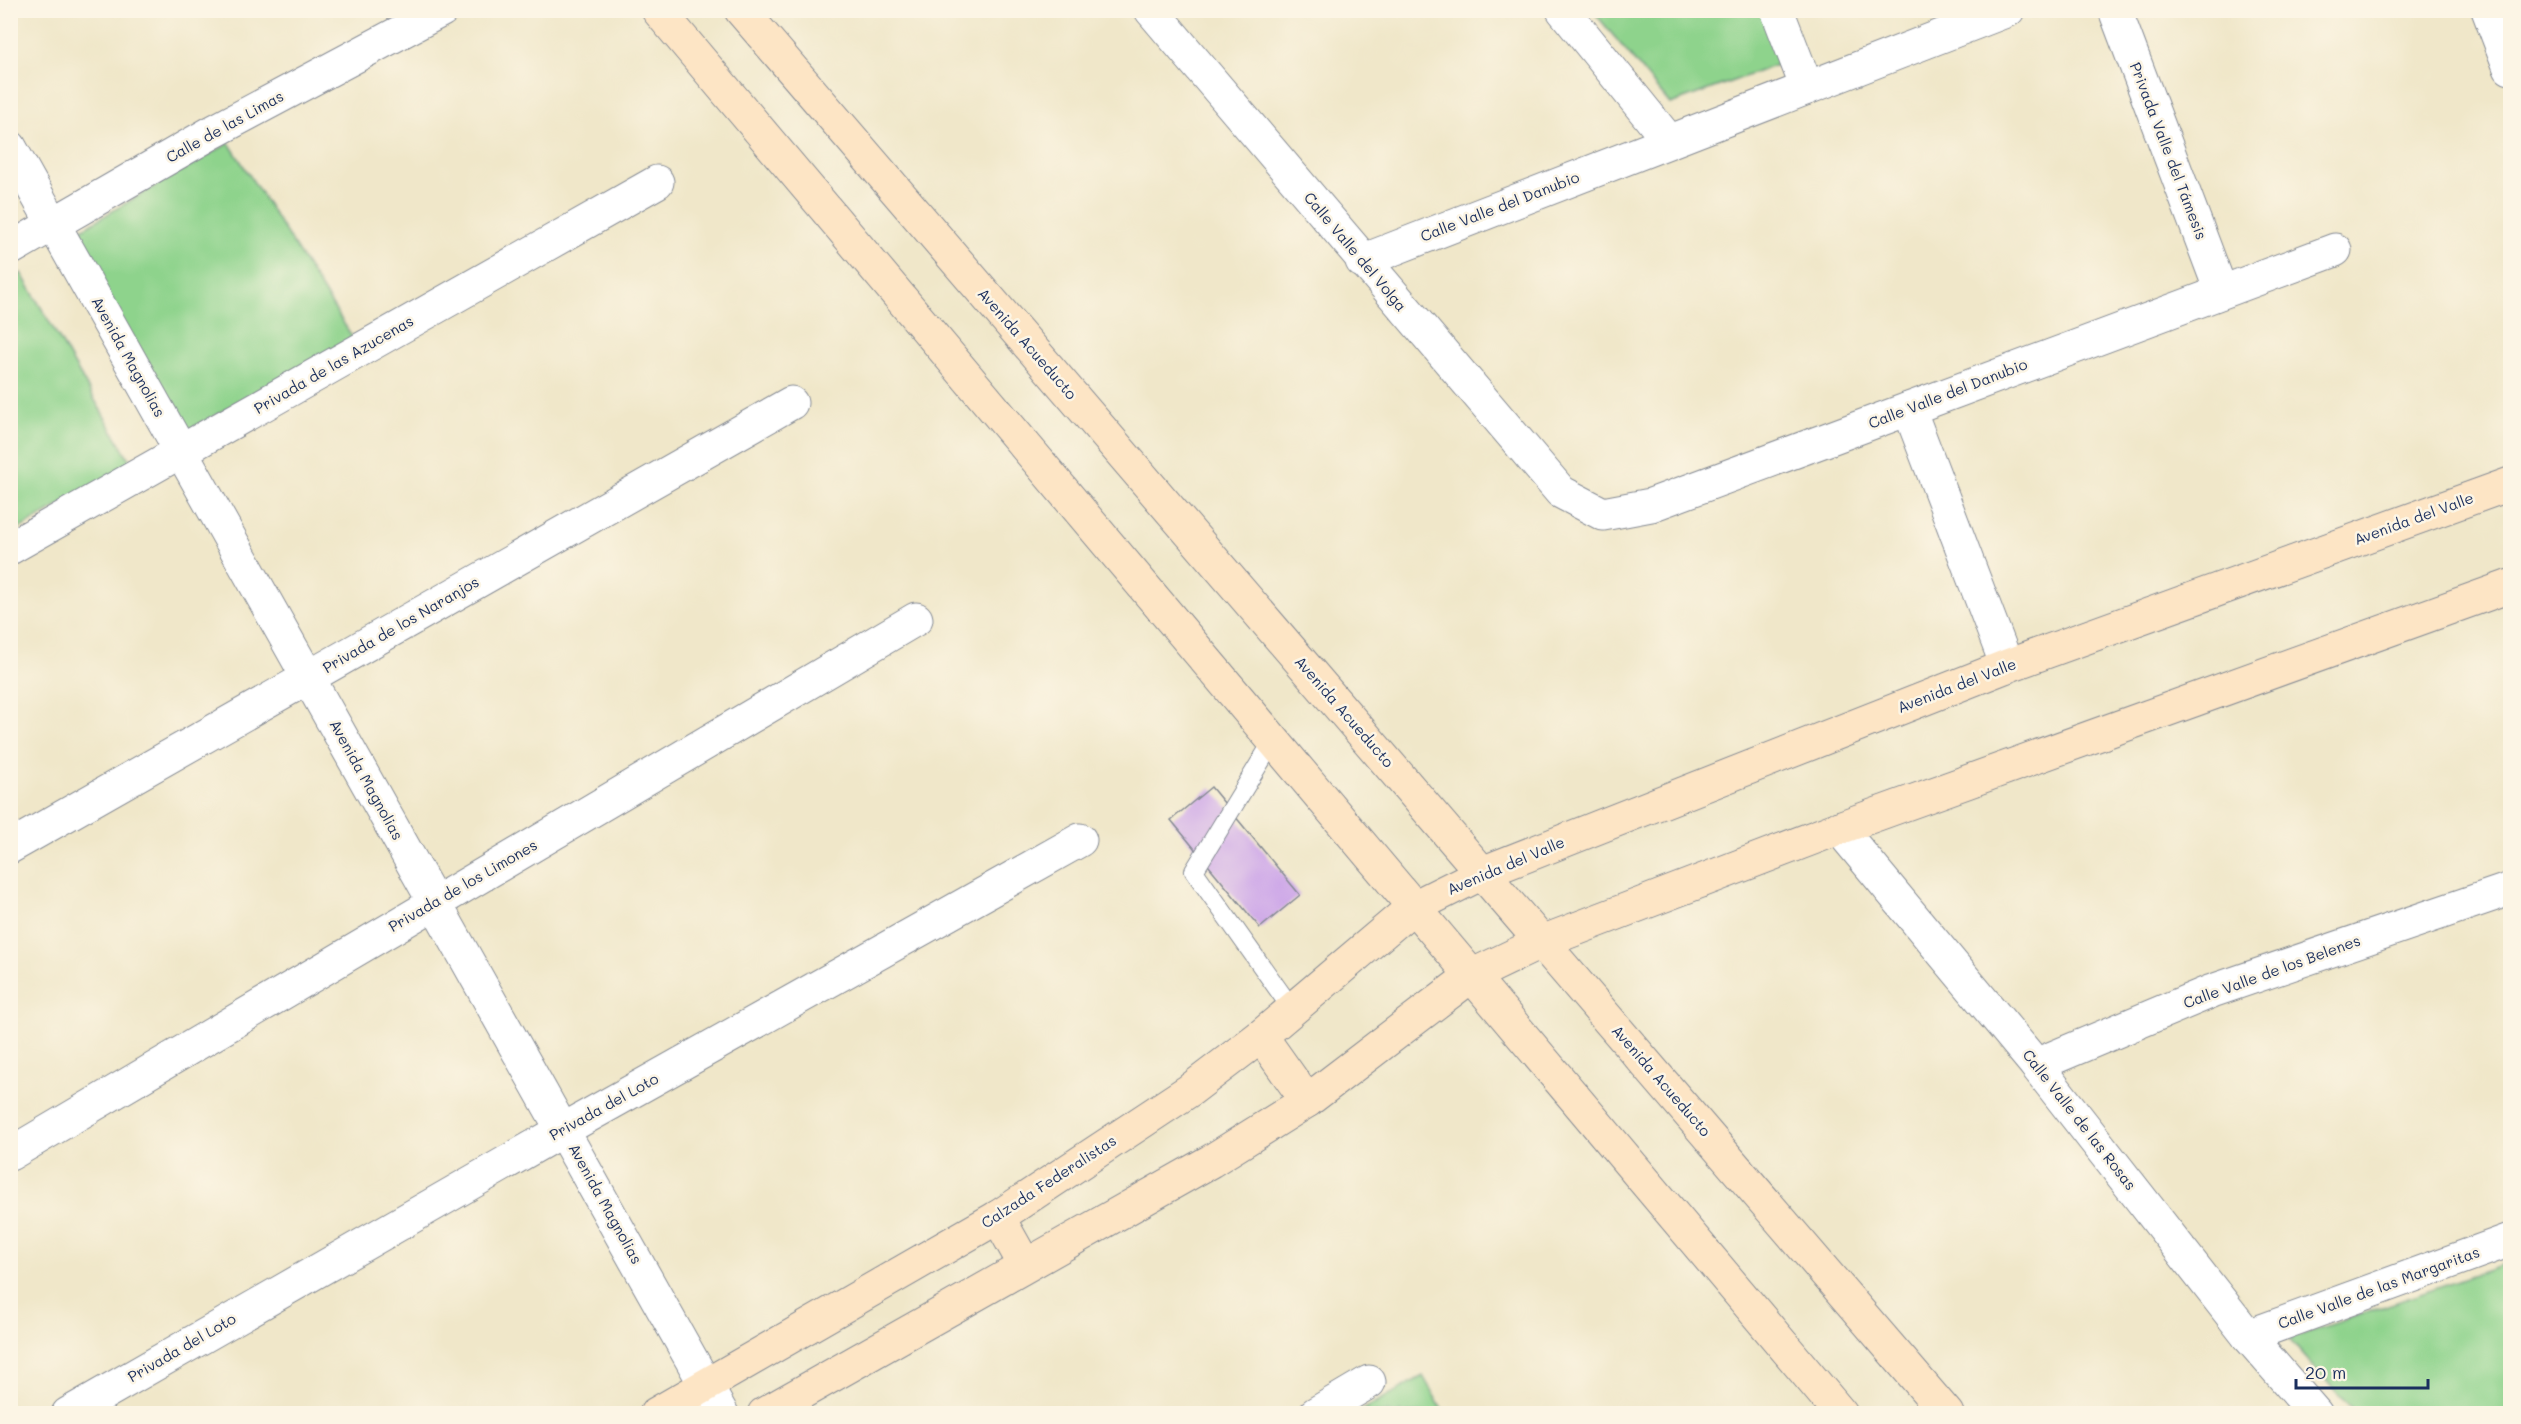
<svg xmlns="http://www.w3.org/2000/svg" width="2521" height="1424" font-family="Mali,sans-serif">
  <rect width="100%" height="100%" fill="#fcf5e5"/>
  <filter id="ink" filterUnits="userSpaceOnUse"><feTurbulence type="fractalNoise" baseFrequency=".0167" numOctaves="2"/><feDisplacementMap in="SourceGraphic" scale="12" xChannelSelector="R" yChannelSelector="G"/><feConvolveMatrix kernelMatrix="1 2 1 2 8 2 1 2 1" color-interpolation-filters="sRGB"/></filter>
  <filter id="wash" filterUnits="userSpaceOnUse"><feTurbulence type="fractalNoise" baseFrequency=".008" numOctaves="4" result="noise"/><feDisplacementMap in="SourceGraphic" scale="24" xChannelSelector="R" yChannelSelector="G"/><feGaussianBlur stdDeviation="1.35" result="paint"/><feColorMatrix in="noise" values="0 0 0 0 0 0 0 0 0 0 0 0 0 0 0 0 0 1.4 0 .05"/><feComposite in="paint" operator="in"/></filter>
  <g filter="url(#wash)">
    <rect width="100%" height="100%" fill="#f0e7c9"/>
    <g fill="#8ed38c" stroke="#548175" stroke-width="1.5">
      <path d="M 1593,11 L 1762,11 L 1782,63 L 1670,104 Z"/>
      <path d="M 229,143 L 353,338 L 182,434 L 68,237 Z"/>
      <path d="M 21,273 L 132,464 L 10,534 L 10,279 Z"/>
      <path d="M 2510,1263 L 2510,1413 L 2355,1413 L 2289,1339 Z"/>
      <path d="M 1423,1376 L 1444,1413 L 1357,1413 Z"/>
    </g>
    <g id="blocks">
      <path fill="#cca5e8" d="M 1211,787 L 1300,895 L 1260,928 L 1171,820 Z"/>
    </g>
  </g>
  <g filter="url(#ink)">
    <use href="#blocks" fill-opacity="0" stroke="#868b94" stroke-width="1.5"/>
    <g fill="none" stroke-linecap="round" stroke-linejoin="round">
      <defs>
        <path id="lane" d="M 1273,741 L 1194,871 L 1292,1009"/>
        <g id="street">
          <path d="M 1151,10 L 1561,492 L 1603,514 L 1651,505 L 2335,250"/>
          <path d="M 1563,10 L 1669,141"/>
          <path d="M 1777,10 L 1807,88"/>
          <path d="M 2115,10 L 2221,291"/>
          <path d="M 2488,10 L 2510,68"/>
          <path d="M 10,147 L 722,1414"/>
          <path d="M 10,249 L 211,133 L 442,10"/>
          <path d="M 1362,261 L 2008,10"/>
          <path d="M 1909,409 L 2007,666"/>
          <path d="M 10,548 L 657,182"/>
          <path d="M 1839,828 L 2036,1065 L 2248,1336 L 2316,1414"/>
          <path d="M 10,847 L 791,403"/>
          <path d="M 2036,1065 L 2212,991 L 2510,889"/>
          <path d="M 10,1154 L 916,619"/>
          <path d="M 2248,1336 L 2510,1240"/>
          <path d="M 68,1414 L 563,1130 L 1080,840"/>
          <path d="M 1315,1414 L 1369,1382"/>
        </g>
        <g id="secondary">
          <path d="M 658,10 L 1841,1414"/>
          <path d="M 741,10 L 1947,1414"/>
          <path d="M 1261,1036 L 1307,1101"/>
          <path d="M 998,1217 L 1025,1265"/>
          <path d="M 656,1414 L 998,1217 L 1190,1090 L 1261,1036 L 1412,908 L 1482,873 L 2007,666 L 2510,484"/>
          <path d="M 764,1414 L 1211,1161 L 1307,1101 L 1471,976 L 1542,942 L 1839,828 L 2510,586"/>
        </g>
      </defs>
      <use href="#lane" stroke="#868b94" stroke-width="20"/>
      <use href="#street" stroke="#868b94" stroke-width="35"/>
      <use href="#secondary" stroke="#868b94" stroke-width="35"/>
      <use href="#lane" stroke="#fff" stroke-width="18"/>
      <use href="#street" stroke="#fff" stroke-width="33"/>
      <use href="#secondary" stroke="#fde5c5" stroke-width="33"/>
    </g>
  </g>
  <g text-anchor="middle" stroke-width="5" stroke-linejoin="round" paint-order="stroke">
    <g font-size="15" fill="#1b2f5e" stroke="#fcf5e5">
      <text transform="translate(225 127) rotate(-29)" y="5">Calle de las Limas</text>
      <text transform="translate(2168 151) rotate(69)" y="5">Privada Valle del Támesis</text>
      <text transform="translate(1500 207) rotate(-21)" y="5">Calle Valle del Danubio</text>
      <text transform="translate(1355 252) rotate(50)" y="5">Calle Valle del Volga</text>
      <text transform="translate(1027 344) rotate(49)" y="5">Avenida Acueducto</text>
      <text transform="translate(128 357) rotate(61)" y="5">Avenida Magnolias</text>
      <text transform="translate(334 365) rotate(-30)" y="5">Privada de las Azucenas</text>
      <text transform="translate(1948 394) rotate(-21)" y="5">Calle Valle del Danubio</text>
      <text transform="translate(2414 519) rotate(-20)" y="5">Avenida del Valle</text>
      <text transform="translate(401 625) rotate(-30)" y="5">Privada de los Naranjos</text>
      <text transform="translate(1957 686) rotate(-21)" y="5">Avenida del Valle</text>
      <text transform="translate(1344 712) rotate(49)" y="5">Avenida Acueducto</text>
      <text transform="translate(366 780) rotate(61)" y="5">Avenida Magnolias</text>
      <text transform="translate(1506 866) rotate(-23)" y="5">Avenida del Valle</text>
      <text transform="translate(463 886) rotate(-30)" y="5">Privada de los Limones</text>
      <text transform="translate(2272 972) rotate(-20)" y="5">Calle Valle de los Belenes</text>
      <text transform="translate(1661 1081) rotate(49)" y="5">Avenida Acueducto</text>
      <text transform="translate(604 1107) rotate(-29)" y="5">Privada del Loto</text>
      <text transform="translate(2079 1120) rotate(52)" y="5">Calle Valle de las Rosas</text>
      <text transform="translate(1049 1182) rotate(-33)" y="5">Calzada Federalistas</text>
      <text transform="translate(605 1204) rotate(61)" y="5">Avenida Magnolias</text>
      <text transform="translate(2379 1288) rotate(-20)" y="5">Calle Valle de las Margaritas</text>
      <text transform="translate(182 1348) rotate(-30)" y="5">Privada del Loto</text>
    </g>
  </g>
  <rect width="2521" height="1424" fill="none" stroke="#fcf5e5" stroke-width="36"/>
  <path d="M2296 1379v9h132v-9" fill="none" stroke="#1b2f5e" stroke-width="3"/>
  <text x="2305" y="1379" font-size="18" fill="#1b2f5e" stroke="#fcf5e5" stroke-width="4.5" paint-order="stroke">20 m</text>
</svg>
